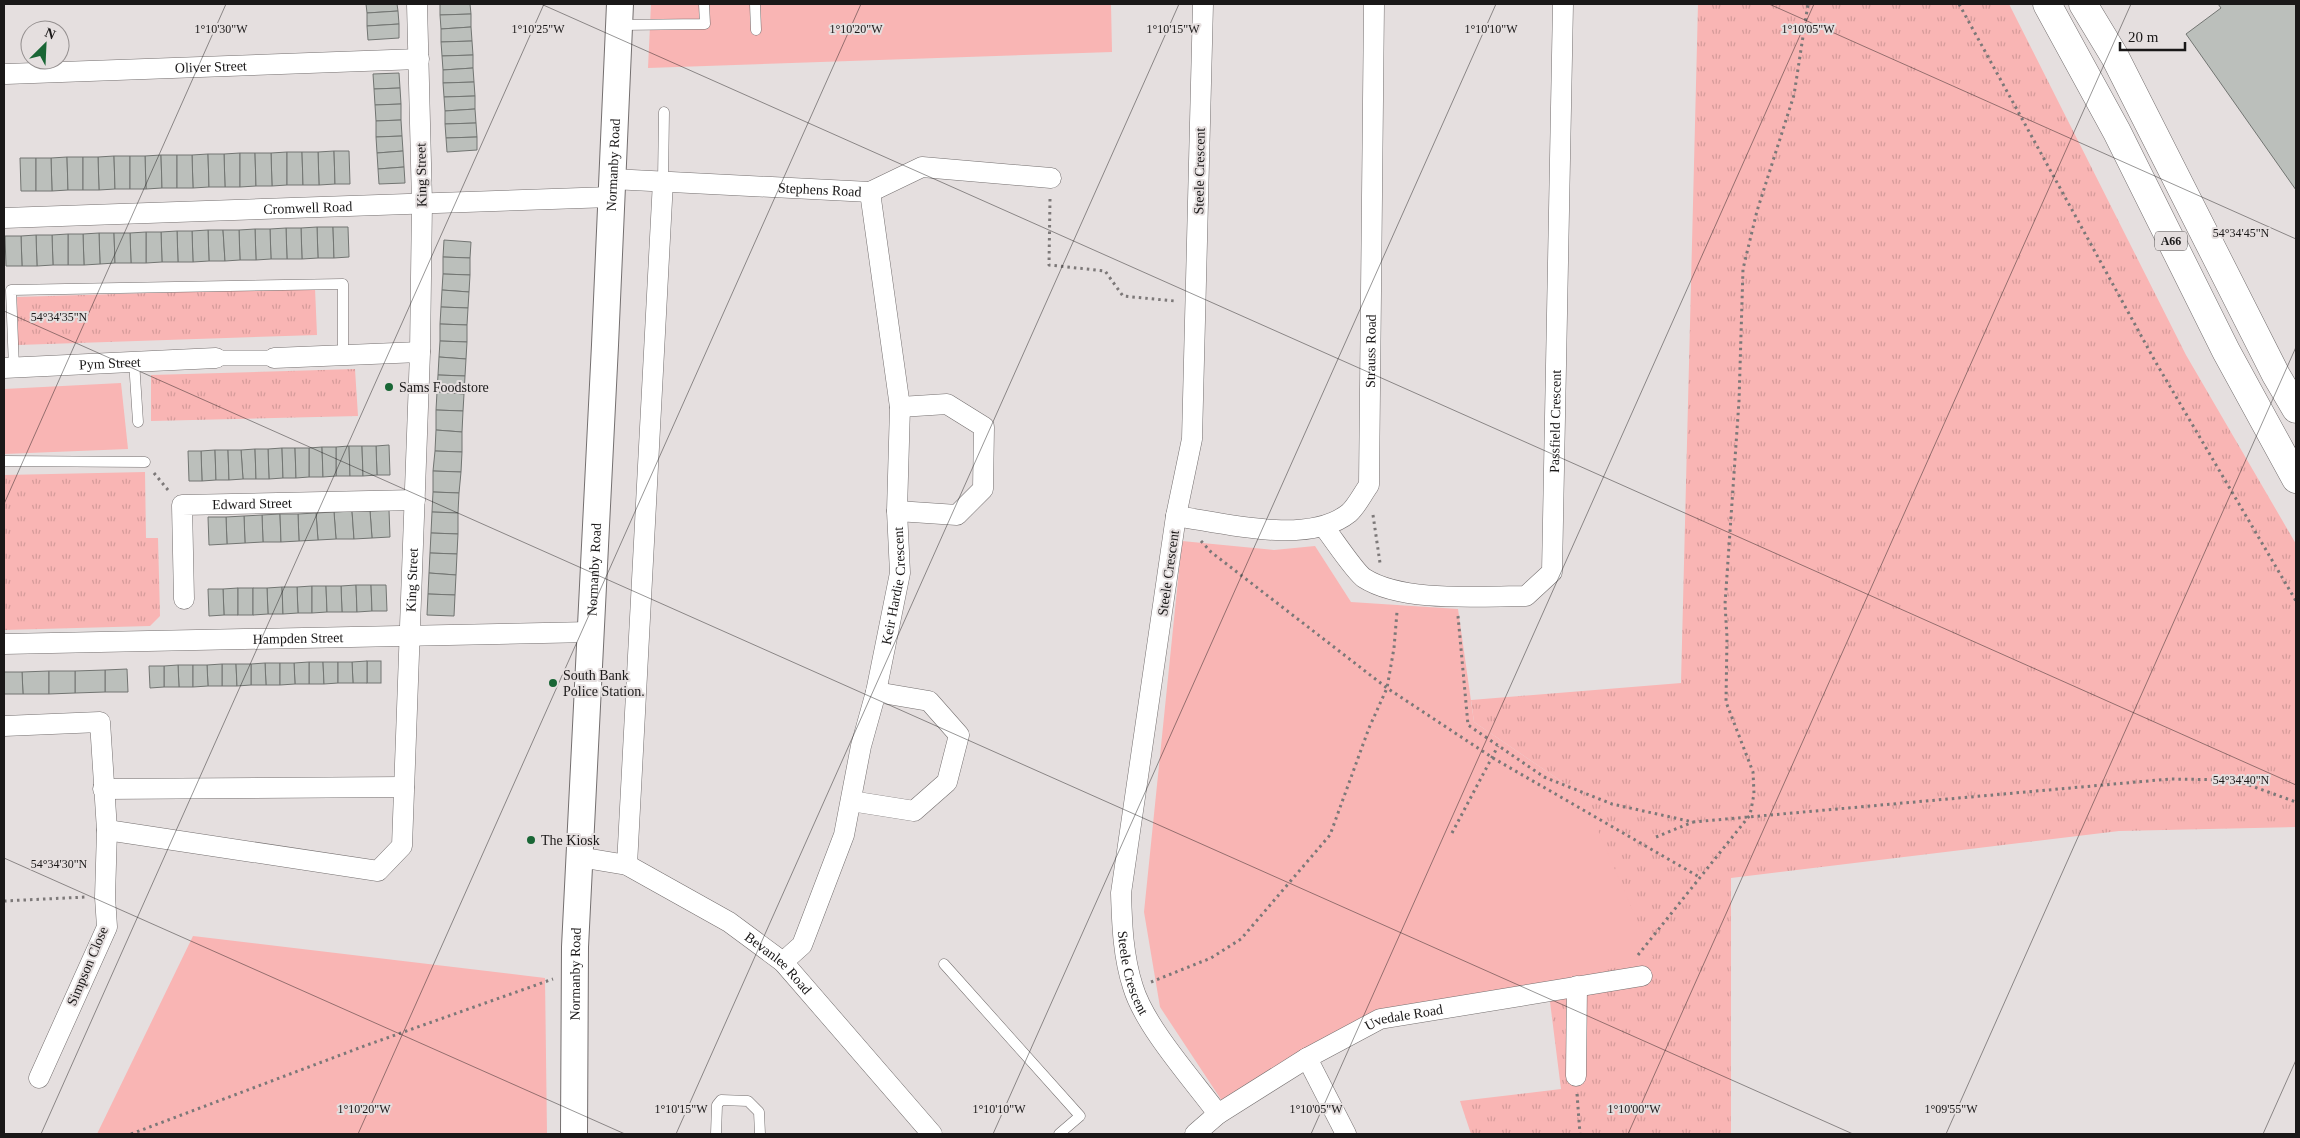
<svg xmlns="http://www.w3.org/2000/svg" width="2300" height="1138" font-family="'Times New Roman',serif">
  <defs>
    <pattern id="grass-tufts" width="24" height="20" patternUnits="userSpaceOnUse" patternTransform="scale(1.25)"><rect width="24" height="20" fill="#f9b5b4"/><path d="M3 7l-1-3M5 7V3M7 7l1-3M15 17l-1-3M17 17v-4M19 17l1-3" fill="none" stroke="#d59b9a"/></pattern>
  </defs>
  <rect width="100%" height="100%" fill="#e5dfdf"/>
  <g fill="url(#grass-tufts)">
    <path d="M 1698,4 L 2009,4 L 2186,355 L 2296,544 L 2296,827 L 2119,831 L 1731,878 L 1731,1134 L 1471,1134 L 1460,1101 L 1561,1089 L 1548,986 L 1583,796 L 1474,722 L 1471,700 L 1681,683 Z"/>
    <path d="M 315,288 L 317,335 L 18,345 L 17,297 Z"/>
    <path d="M 355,369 L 358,416 L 151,421 L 151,375 Z"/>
    <path d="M 145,472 L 146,538 L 158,538 L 160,616 L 150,626 L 4,630 L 4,475 Z"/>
  </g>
  <g fill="#f9b5b4">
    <path d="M 651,4 L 1111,4 L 1112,52 L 648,68 Z"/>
    <path d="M 121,383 L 128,449 L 4,454 L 4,389 Z"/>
    <path d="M 1182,541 L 1274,550 L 1315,546 L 1351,602 L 1458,609 L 1474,722 L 1583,796 L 1653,957 L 1548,986 L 1369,1017 L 1226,1107 L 1160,1007 L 1144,912 Z"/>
    <path d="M 193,936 L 545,978 L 547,1134 L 97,1134 Z"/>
  </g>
  <g fill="#bbbfbb" stroke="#727572">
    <path d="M 366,4 L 397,4 L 398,11 L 367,13 Z"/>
    <path d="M 440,4 L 470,4 L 471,14 L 440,15 Z"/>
    <path d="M 2218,4 L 2296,4 L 2296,190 L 2186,34 L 2221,8 Z"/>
    <path d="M 398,11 L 399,24 L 367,26 L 367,13 Z"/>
    <path d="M 471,14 L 471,27 L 441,29 L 440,15 Z"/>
    <path d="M 399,24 L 399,38 L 368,40 L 367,26 Z"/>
    <path d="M 471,27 L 472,41 L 441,42 L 441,29 Z"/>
    <path d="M 472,41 L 473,55 L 442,56 L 441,42 Z"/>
    <path d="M 473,55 L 473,68 L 443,70 L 442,56 Z"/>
    <path d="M 473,68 L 474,82 L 443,83 L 443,70 Z"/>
    <path d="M 399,73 L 400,88 L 374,89 L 373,74 Z"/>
    <path d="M 474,82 L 475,96 L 444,97 L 443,83 Z"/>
    <path d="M 400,88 L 401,104 L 375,105 L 374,89 Z"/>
    <path d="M 475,96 L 475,109 L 445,111 L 444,97 Z"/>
    <path d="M 401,104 L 401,120 L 376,121 L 375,105 Z"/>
    <path d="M 475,109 L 476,123 L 445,124 L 445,111 Z"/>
    <path d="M 401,120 L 402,136 L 376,137 L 376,121 Z"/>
    <path d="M 476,123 L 477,137 L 446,138 L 445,124 Z"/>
    <path d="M 402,136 L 403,151 L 377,153 L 376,137 Z"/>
    <path d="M 477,137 L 477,150 L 447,152 L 446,138 Z"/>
    <path d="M 334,151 L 335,184 L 319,185 L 318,152 Z"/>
    <path d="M 334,151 L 349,151 L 350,184 L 335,184 Z"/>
    <path d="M 403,151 L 404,167 L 378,169 L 377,153 Z"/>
    <path d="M 287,152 L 287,185 L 272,186 L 271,153 Z"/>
    <path d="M 287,152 L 302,152 L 303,185 L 287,185 Z"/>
    <path d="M 302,152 L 318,152 L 319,185 L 303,185 Z"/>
    <path d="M 240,153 L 240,187 L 225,187 L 224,154 Z"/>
    <path d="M 240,153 L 255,153 L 256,186 L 240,187 Z"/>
    <path d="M 255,153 L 271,153 L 272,186 L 256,186 Z"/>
    <path d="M 208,154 L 209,187 L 193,188 L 192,155 Z"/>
    <path d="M 208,154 L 224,154 L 225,187 L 209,187 Z"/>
    <path d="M 161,155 L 162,188 L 146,189 L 145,156 Z"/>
    <path d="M 161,155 L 177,155 L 177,188 L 162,188 Z"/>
    <path d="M 177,155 L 192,155 L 193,188 L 177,188 Z"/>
    <path d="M 114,156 L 115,189 L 99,190 L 98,157 Z"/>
    <path d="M 114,156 L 130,156 L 130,189 L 115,189 Z"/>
    <path d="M 130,156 L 145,156 L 146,189 L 130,189 Z"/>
    <path d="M 67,157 L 68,190 L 52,191 L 51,158 Z"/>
    <path d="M 67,157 L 83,157 L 83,190 L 68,190 Z"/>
    <path d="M 83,157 L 98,157 L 99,190 L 83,190 Z"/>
    <path d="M 20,158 L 36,158 L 36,191 L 21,191 Z"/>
    <path d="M 36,158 L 51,158 L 52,191 L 36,191 Z"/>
    <path d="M 404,167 L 405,183 L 379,184 L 378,169 Z"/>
    <path d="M 317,227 L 333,227 L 334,258 L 318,258 Z"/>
    <path d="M 317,227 L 318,258 L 302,259 L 301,228 Z"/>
    <path d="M 333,227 L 348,227 L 349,257 L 334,258 Z"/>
    <path d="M 286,228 L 301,228 L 302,259 L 287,259 Z"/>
    <path d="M 286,228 L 287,259 L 271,259 L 270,229 Z"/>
    <path d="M 255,229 L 270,229 L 271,259 L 256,260 Z"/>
    <path d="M 255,229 L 256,260 L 240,260 L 239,230 Z"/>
    <path d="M 208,230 L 223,230 L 225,261 L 209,261 Z"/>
    <path d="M 208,230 L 209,261 L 193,262 L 192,231 Z"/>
    <path d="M 223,230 L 239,230 L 240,260 L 225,261 Z"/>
    <path d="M 177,231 L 192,231 L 193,262 L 178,262 Z"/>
    <path d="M 177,231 L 178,262 L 162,262 L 161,232 Z"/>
    <path d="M 146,232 L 161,232 L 162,262 L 146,263 Z"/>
    <path d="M 146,232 L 146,263 L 131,263 L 130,233 Z"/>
    <path d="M 99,233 L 114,233 L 115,263 L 100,264 Z"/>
    <path d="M 99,233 L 100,264 L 84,265 L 83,234 Z"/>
    <path d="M 114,233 L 130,233 L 131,263 L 115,263 Z"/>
    <path d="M 68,234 L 83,234 L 84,265 L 68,265 Z"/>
    <path d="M 68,234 L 68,265 L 53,265 L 52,235 Z"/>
    <path d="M 36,235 L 52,235 L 53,265 L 37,266 Z"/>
    <path d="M 36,235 L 37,266 L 22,266 L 21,236 Z"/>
    <path d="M 5,236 L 21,236 L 22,266 L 6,266 Z"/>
    <path d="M 444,240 L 471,242 L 470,258 L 443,257 Z"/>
    <path d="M 443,257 L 470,258 L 470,275 L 443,274 Z"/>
    <path d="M 443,274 L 470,275 L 469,292 L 442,290 Z"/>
    <path d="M 442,290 L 469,292 L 468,308 L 441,307 Z"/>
    <path d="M 441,307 L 468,308 L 467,325 L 440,324 Z"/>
    <path d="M 440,324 L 467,325 L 467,342 L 440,341 Z"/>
    <path d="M 440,341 L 467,342 L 466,359 L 439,357 Z"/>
    <path d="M 439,357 L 466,359 L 465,376 L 438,375 Z"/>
    <path d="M 438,375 L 465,376 L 464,394 L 437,392 Z"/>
    <path d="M 437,392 L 464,394 L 463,411 L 436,410 Z"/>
    <path d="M 436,410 L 463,411 L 462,432 L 436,430 Z"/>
    <path d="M 436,430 L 462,432 L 462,452 L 435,451 Z"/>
    <path d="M 389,445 L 390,475 L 377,475 L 376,446 Z"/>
    <path d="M 349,446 L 350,476 L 336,476 L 336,447 Z"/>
    <path d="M 349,446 L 362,446 L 363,476 L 350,476 Z"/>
    <path d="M 362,446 L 376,446 L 377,475 L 363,476 Z"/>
    <path d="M 322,447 L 323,477 L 309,477 L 309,448 Z"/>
    <path d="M 322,447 L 336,447 L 336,476 L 323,477 Z"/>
    <path d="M 282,448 L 283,478 L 269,479 L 268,449 Z"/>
    <path d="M 282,448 L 295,448 L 296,478 L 283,478 Z"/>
    <path d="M 295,448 L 309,448 L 309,477 L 296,478 Z"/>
    <path d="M 255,449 L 256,479 L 243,479 L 241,450 Z"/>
    <path d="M 255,449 L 268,449 L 269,479 L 256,479 Z"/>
    <path d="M 215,450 L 216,480 L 202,481 L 201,451 Z"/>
    <path d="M 215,450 L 228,450 L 229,480 L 216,480 Z"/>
    <path d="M 228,450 L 241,450 L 243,479 L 229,480 Z"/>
    <path d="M 188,451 L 201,451 L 202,481 L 189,481 Z"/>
    <path d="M 435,451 L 462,452 L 461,472 L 433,471 Z"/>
    <path d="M 433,471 L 461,472 L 459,493 L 433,492 Z"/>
    <path d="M 433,492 L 459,493 L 458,513 L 432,512 Z"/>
    <path d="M 389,510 L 390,537 L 372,538 L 370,511 Z"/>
    <path d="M 352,511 L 354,539 L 336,539 L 334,512 Z"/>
    <path d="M 352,511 L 370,511 L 372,538 L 354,539 Z"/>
    <path d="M 334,512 L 336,539 L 318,540 L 316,513 Z"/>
    <path d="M 432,512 L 458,513 L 458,534 L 431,533 Z"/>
    <path d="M 316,513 L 318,540 L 299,541 L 298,514 Z"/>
    <path d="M 280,514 L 281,542 L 263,542 L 262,515 Z"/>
    <path d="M 280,514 L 298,514 L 299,541 L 281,542 Z"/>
    <path d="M 262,515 L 263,542 L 245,543 L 244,516 Z"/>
    <path d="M 244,516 L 245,543 L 227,544 L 226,517 Z"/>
    <path d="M 208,517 L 226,517 L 227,544 L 209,545 Z"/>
    <path d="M 431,533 L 458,534 L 457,554 L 430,553 Z"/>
    <path d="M 430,553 L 457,554 L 456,575 L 429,573 Z"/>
    <path d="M 429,573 L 456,575 L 455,595 L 428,594 Z"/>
    <path d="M 356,585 L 357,612 L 342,612 L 341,586 Z"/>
    <path d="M 356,585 L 371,585 L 372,611 L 357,612 Z"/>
    <path d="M 371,585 L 386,585 L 387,611 L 372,611 Z"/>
    <path d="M 312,586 L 312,613 L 298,613 L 297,587 Z"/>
    <path d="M 312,586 L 326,586 L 327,612 L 312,613 Z"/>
    <path d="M 326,586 L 341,586 L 342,612 L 327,612 Z"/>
    <path d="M 282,587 L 283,614 L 268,614 L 267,588 Z"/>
    <path d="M 282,587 L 297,587 L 298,613 L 283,614 Z"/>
    <path d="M 238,588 L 238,615 L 224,615 L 223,589 Z"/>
    <rect x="238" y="588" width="15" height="27"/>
    <path d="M 253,588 L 267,588 L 268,614 L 253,615 Z"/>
    <path d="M 208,589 L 223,589 L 224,615 L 209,616 Z"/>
    <path d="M 428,594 L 455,595 L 454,616 L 427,615 Z"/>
    <rect x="367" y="661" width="14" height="22"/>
    <path d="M 367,661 L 367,683 L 353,683 L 352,662 Z"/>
    <path d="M 309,662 L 323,662 L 324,684 L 309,684 Z"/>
    <path d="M 309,662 L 309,684 L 295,684 L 294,663 Z"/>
    <path d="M 323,662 L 338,662 L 338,683 L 324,684 Z"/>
    <path d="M 338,662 L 352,662 L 353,683 L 338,683 Z"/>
    <path d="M 265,663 L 280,663 L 280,685 L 266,685 Z"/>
    <path d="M 265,663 L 266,685 L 251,685 L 251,664 Z"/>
    <path d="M 280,663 L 294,663 L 295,684 L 280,685 Z"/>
    <path d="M 222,664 L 236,664 L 237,686 L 222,686 Z"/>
    <path d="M 222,664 L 222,686 L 208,686 L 207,665 Z"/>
    <path d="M 236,664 L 251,664 L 251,685 L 237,686 Z"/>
    <path d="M 178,665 L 193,665 L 193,687 L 179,687 Z"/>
    <path d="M 178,665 L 179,687 L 164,687 L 164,666 Z"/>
    <path d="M 193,665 L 207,665 L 208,686 L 193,687 Z"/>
    <path d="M 149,666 L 164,666 L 164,687 L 150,688 Z"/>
    <path d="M 127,669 L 128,692 L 105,692 L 105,670 Z"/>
    <path d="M 105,670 L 105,692 L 75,693 L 75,671 Z"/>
    <path d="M 49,671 L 49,694 L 23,694 L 22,672 Z"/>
    <path d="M 49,671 L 75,671 L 75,693 L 49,694 Z"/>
    <path d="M 4,672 L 22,672 L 23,694 L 4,694 Z"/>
  </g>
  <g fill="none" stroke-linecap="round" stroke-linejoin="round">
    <defs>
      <g id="service">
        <path d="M 755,4 L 756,30"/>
        <path d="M 619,25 L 705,24 L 704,4"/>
        <path d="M 663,181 L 664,112"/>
        <path d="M 134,361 L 138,422"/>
        <path d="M 14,368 L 11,290 L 343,284 L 343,355"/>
        <path d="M 4,461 L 145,462"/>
        <path d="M 944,964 L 1080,1116 L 1059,1134"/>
        <path d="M 716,1134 L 717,1105 L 721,1100 L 748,1101 L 759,1112 L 760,1134"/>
      </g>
      <path id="pedestrian" d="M 216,358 L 274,358"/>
      <g id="minor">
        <path id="s1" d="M 1203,4 L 1192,439 L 1176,516 L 1121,893 C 1122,925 1123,956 1133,987 C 1145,1027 1193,1080 1218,1114"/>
        <path id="s2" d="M 6,74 L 419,59"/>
        <path id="s3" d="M 612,179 L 870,192 L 922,167 L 1051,178"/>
        <path id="s4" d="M 4,218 L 611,197"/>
        <path d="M 274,358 L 420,352"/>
        <path id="s5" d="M 4,368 L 216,358"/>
        <path d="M 897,511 L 957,515 L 983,489 L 984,427 L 947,404 L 900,407"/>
        <path id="s6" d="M 1176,516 C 1224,523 1308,546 1349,513 C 1357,506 1363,493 1369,485 L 1374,4"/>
        <path id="s7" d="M 1324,527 C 1332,537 1355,572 1364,578 C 1403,603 1481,596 1526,596 L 1552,572 L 1563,4"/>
        <path id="s8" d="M 184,599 L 182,505 L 415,500"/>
        <path id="s9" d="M 4,644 L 591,632"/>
        <path d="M 4,726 L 100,722 L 107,830 L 105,897 L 107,927 L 39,1078"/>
        <path d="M 103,789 L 404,787"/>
        <path d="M 851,801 L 914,811 L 947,782 L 959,735 L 929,701 L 876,692"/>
        <path id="s10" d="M 107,830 L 378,871 L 402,846 L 420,352 L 422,203 L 417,4"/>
        <path id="s11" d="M 579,857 L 627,865 L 729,922 L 783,962 L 932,1134"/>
        <path d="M 627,865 L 663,181"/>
        <path id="s12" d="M 783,962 L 802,945 L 844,835 L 861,746 L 876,692 L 900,573 L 897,511 L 900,407 L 870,192"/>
        <path d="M 1307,1058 L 1346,1134"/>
        <path d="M 1576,1076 L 1577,986"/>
        <path id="s13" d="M 1195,1134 L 1218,1114 L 1307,1058 L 1380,1019 L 1642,976"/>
      </g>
      <g id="tertiary">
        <path id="s14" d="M 574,1134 L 575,947 L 605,345 L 620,4"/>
      </g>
      <g id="trunk">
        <path d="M 2047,4 L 2117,132 L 2226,351 L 2296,479"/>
        <path d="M 2083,4 L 2115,57 L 2276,375 L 2296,409"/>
      </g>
    </defs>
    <use href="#service" stroke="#746f6f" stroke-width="11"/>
    <use href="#pedestrian" stroke="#746f6f" stroke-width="16"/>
    <use href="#minor" stroke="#746f6f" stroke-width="21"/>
    <use href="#tertiary" stroke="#746f6f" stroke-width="28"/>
    <use href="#trunk" stroke="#746f6f" stroke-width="29"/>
    <g stroke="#7c7878" stroke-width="3" stroke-dasharray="2.5 4" stroke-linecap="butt">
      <path d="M 1959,4 L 2155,361 L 2296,601"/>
      <path d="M 1050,199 L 1049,265 L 1105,271 L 1123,296 L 1175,301"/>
      <path d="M 154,473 L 168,490"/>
      <path d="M 1373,515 L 1380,563"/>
      <path d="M 1201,541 L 1211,552 L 1387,688 L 1493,758 L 1701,878"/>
      <path d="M 1458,616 L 1468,725 L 1544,777 L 1612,804 L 1693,822 L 2170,779 L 2235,780 L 2296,802"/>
      <path d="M 1452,833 L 1498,746"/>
      <path d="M 1656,837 L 1693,822"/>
      <path d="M 4,901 L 86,897"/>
      <path d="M 1638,955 L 1750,815 L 1754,794 L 1753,772 L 1726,702 L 1727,637 L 1725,604 L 1739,401 L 1743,269 L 1757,211 L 1794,95 L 1808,4"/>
      <path d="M 1151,982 L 1211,958 L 1241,939 L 1330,835 L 1369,728 L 1387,688 L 1394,648 L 1397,612"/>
      <path d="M 1577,1094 L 1580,1134"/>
      <path d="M 131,1134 L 367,1045 L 553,979"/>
    </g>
    <use href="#service" stroke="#fff" stroke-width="10"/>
    <use href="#pedestrian" stroke="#fff" stroke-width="15"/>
    <use href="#minor" stroke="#fff" stroke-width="20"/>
    <use href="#tertiary" stroke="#fff" stroke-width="26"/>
    <use href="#trunk" stroke="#fff" stroke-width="28"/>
  </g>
  <path fill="none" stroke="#1a1818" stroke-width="1" stroke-opacity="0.45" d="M 541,4 L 2296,785M 1769,4 L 2296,239M 4,311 L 1853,1134M 4,504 L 226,4M 4,858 L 625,1134M 41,1134 L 544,4M 358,1134 L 861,4M 676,1134 L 1179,4M 993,1134 L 1496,4M 1311,1134 L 1814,4M 1628,1134 L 2131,4M 1946,1134 L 2296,347M 2263,1134 L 2296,1060"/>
  <g fill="#196635" stroke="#e5dfdf" stroke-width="2">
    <circle cx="389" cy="387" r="5"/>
    <circle cx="553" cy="683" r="5"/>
    <circle cx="531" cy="840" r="5"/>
  </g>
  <g text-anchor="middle" stroke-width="4" stroke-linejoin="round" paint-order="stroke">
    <rect fill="#e5dfdf" stroke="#575454" stroke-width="1" x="2155" y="231.5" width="32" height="19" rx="4"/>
    <g font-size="12" font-weight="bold" fill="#1a1818">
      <text x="2171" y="245">A66</text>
    </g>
    <g font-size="14" fill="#1a1818" stroke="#e5dfdf">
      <text dy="5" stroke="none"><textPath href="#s2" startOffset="205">Oliver Street</textPath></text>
      <text dy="5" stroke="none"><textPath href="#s14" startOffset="970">Normanby Road</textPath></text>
      <text transform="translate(1199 171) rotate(-89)" y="5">Steele Crescent</text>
      <text transform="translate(421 175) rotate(-91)" y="5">King Street</text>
      <text dy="5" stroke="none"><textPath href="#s3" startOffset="208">Stephens Road</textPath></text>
      <text dy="5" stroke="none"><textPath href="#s4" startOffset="304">Cromwell Road</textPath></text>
      <text dy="5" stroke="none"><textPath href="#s6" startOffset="346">Strauss Road</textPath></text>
      <text dy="5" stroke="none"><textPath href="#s5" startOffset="106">Pym Street</textPath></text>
      <text dy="5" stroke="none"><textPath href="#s7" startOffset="416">Passfield Crescent</textPath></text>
      <text dy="5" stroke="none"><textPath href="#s8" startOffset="164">Edward Street</textPath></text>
      <text dy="5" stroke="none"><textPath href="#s14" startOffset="565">Normanby Road</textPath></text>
      <text transform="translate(1168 573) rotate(-82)" y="5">Steele Crescent</text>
      <text dy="5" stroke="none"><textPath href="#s10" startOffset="575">King Street</textPath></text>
      <text dy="5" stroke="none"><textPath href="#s12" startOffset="398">Keir Hardie Crescent</textPath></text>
      <text dy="5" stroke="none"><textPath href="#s9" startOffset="294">Hampden Street</textPath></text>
      <text dy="5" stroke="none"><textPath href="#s11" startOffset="230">Bevanlee Road</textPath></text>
      <text transform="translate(87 966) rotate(-67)" y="5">Simpson Close</text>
      <text dy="5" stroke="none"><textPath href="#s14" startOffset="160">Normanby Road</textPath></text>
      <text dy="5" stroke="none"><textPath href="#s1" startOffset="976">Steele Crescent</textPath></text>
      <text dy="5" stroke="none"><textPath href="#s13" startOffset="242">Uvedale Road</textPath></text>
    </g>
    <g font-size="14" fill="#1a1818" stroke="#e5dfdf" text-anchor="start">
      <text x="399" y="392">Sams Foodstore</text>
      <text x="563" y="680">South Bank<tspan x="563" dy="16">Police Station.</tspan></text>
      <text x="541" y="845">The Kiosk</text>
    </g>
  </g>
  <g font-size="12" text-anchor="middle" fill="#1a1818" stroke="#e5dfdf" stroke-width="4" stroke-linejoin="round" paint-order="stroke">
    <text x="221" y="33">1°10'30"W</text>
    <text x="538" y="33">1°10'25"W</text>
    <text x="856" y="33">1°10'20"W</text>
    <text x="1173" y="33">1°10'15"W</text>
    <text x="1491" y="33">1°10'10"W</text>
    <text x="1808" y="33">1°10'05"W</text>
    <text x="2241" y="237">54°34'45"N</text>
    <text x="59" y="321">54°34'35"N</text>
    <text x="2241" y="784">54°34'40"N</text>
    <text x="59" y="868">54°34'30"N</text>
    <text x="364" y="1113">1°10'20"W</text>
    <text x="681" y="1113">1°10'15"W</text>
    <text x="999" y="1113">1°10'10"W</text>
    <text x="1316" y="1113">1°10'05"W</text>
    <text x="1634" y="1113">1°10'00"W</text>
    <text x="1951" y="1113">1°09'55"W</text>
  </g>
  <rect width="2300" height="1138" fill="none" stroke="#1a1818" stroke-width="10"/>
  <g transform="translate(45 45) rotate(24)"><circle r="24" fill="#e5dfdf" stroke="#948f8f"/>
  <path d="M0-4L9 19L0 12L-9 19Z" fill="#196635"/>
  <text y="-8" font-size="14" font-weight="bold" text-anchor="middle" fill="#1a1818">N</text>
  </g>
  <path d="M2120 42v8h65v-8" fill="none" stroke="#1a1818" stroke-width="2.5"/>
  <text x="2128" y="42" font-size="15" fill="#1a1818" stroke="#e5dfdf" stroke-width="4" paint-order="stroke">20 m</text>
</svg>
